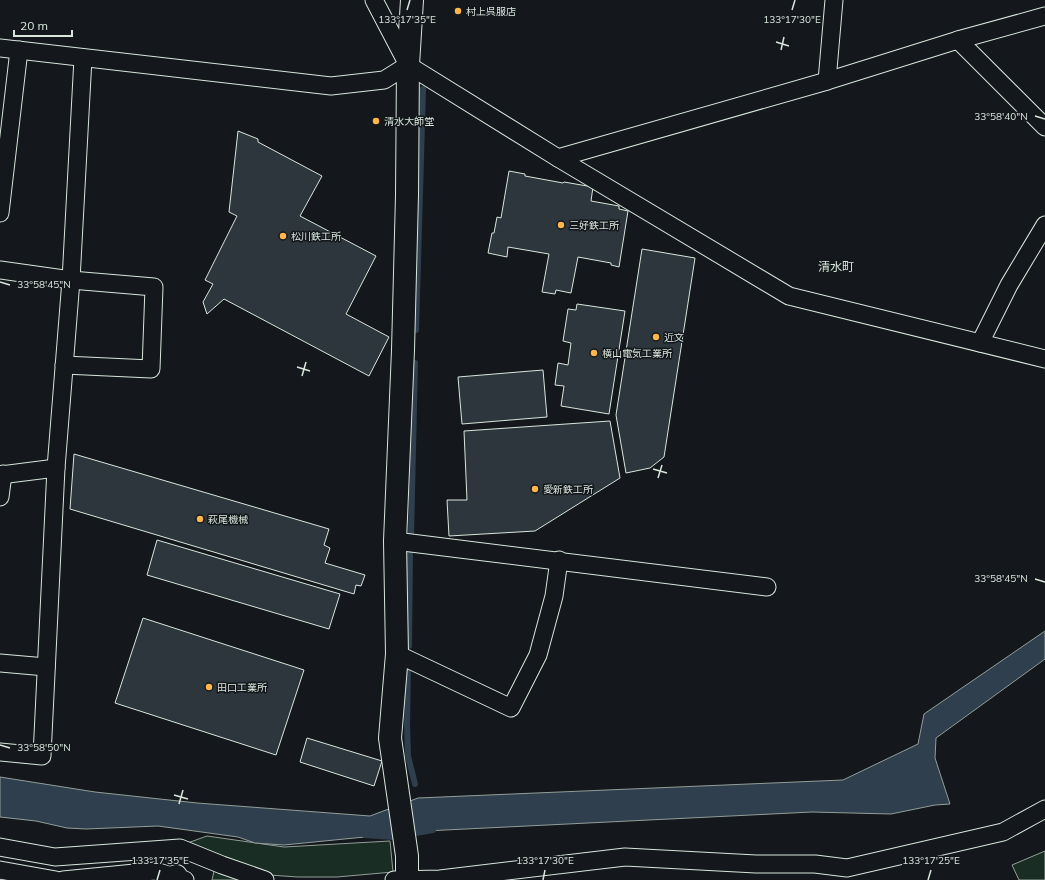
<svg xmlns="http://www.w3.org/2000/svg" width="1045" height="880" font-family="Mulish,'Noto Sans JP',sans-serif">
  <rect width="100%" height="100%" fill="#14181c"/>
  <g fill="#1a2d24" stroke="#939e99">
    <path d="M 207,836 L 284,847 L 390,841 L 393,872 L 337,877 L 298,877 L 269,875 L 182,845 Z"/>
    <path d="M 1045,851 L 1045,880 L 1019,880 L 1012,865 Z"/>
    <path d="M 214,871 L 247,880 L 212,880 Z"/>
  </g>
  <path fill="#2f3f4d" stroke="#939e99" d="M 1045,631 L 1045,659 L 936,738 L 935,758 L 950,804 L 935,805 L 891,814 L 812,812 L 425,831 L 284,845 L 255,843 L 238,837 L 158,826 L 86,829 L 67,828 L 36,821 L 0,817 L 0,777 L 95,792 L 197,803 L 370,816 L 418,798 L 843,780 L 918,744 L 924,714 Z"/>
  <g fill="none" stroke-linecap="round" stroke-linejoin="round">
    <g stroke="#2f3f4d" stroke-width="6">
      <path d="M 416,330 L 423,89"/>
      <path d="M 411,536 L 415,363"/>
      <path d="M 409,646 L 410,550"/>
      <path d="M 408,666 L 407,725 L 408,756 L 415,784"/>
      <path d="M 365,835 L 393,837 L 433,830"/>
    </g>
  </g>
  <g fill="#2c363c" stroke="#d8e6dc">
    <path d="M 238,131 L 258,139 L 258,142 L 322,176 L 300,216 L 376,256 L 346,314 L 389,337 L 369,376 L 224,299 L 207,314 L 203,302 L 213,284 L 205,280 L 237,216 L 229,212 Z"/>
    <path d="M 509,171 L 525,174 L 525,176 L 563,183 L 564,182 L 593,187 L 591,201 L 619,206 L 619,209 L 628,211 L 619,267 L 611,265 L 611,263 L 578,257 L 571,293 L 556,290 L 555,294 L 542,292 L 549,254 L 508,247 L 507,257 L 488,253 L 492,233 L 494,233 L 497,217 L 501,218 Z"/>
    <path d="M 642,249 L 695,258 L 664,457 L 650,468 L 626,473 L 616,415 Z"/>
    <path d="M 577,304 L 625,311 L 609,414 L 561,406 L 564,386 L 555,385 L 558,363 L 568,365 L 571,343 L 563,341 L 568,309 L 576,310 Z"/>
    <path d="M 543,370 L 547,417 L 462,424 L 458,377 Z"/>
    <path d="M 610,421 L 620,478 L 535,531 L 449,536 L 447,500 L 467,500 L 464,431 Z"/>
    <path d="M 74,454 L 329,529 L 324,545 L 330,548 L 325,563 L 365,575 L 361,586 L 356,585 L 354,594 L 70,509 Z"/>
    <path d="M 157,540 L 340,594 L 329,629 L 147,575 Z"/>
    <path d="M 143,618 L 304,670 L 276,755 L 115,703 Z"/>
    <path d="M 307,738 L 382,761 L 374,786 L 300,762 Z"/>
  </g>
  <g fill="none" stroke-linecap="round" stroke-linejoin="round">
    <defs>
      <g id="street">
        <path d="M 374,0 L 408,65 L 558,158 L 789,296 L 1045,359"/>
        <path d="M 958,40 L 1045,127"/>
        <path d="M 0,48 L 331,86 L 384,80 L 408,65"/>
        <path d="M 827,81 L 834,0"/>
        <path d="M 558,158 L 827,81 L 958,40 L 1045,16"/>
        <path d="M 0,213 L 19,50"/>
        <path d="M 0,270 L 71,280 L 154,287 L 151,369 L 64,365"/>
        <path d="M 980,343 L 1009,285 L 1045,225"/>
        <path d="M 0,475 L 56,468"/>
        <path d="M 0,497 L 3,474"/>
        <path d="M 395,541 L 767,587"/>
        <path d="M 397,654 L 511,708 L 538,655 L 554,596 L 559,560"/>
        <path d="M 0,663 L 46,667"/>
        <path d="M 0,752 L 42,756 L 56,468 L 71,280 L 83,58"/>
        <path d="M 0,847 L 55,857 L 180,848 L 222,865 L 265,880"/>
        <path d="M 0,870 L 56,880"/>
        <path d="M 63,880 L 155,871 L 185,880"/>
        <path d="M 394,880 L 440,879 L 625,857 L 756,864 L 815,864 L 847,868 L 1003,832 L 1045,809"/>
      </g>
      <g id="secondary">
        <path d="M 175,880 L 176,876"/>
        <path d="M 407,880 L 407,856 L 390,738 L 397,654 L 395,541 L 403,350 L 407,195 L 408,65 L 412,0"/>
      </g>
    </defs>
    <use href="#street" stroke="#d8e6dc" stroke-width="19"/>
    <use href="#secondary" stroke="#d8e6dc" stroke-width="24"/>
    <use href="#street" stroke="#14181c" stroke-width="17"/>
    <use href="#secondary" stroke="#14181c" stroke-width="22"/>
  </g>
  <path fill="none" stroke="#d8e6dc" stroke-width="1.5" d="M 407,10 L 410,0M 792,10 L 795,0M 776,42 L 789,46M 781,50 L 784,37M 1035,116 L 1045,119M 0,282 L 10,285M 297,367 L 310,371M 302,376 L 306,362M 653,469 L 667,473M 658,478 L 662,465M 1035,579 L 1045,582M 0,745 L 10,748M 174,795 L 188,799M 179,804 L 183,790M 157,880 L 160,870M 543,880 L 545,870M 928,880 L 931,870"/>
  <g fill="#ffb74d" stroke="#14181c" stroke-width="1.5">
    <circle cx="458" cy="11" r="4"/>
    <circle cx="376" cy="121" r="4"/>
    <circle cx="561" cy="225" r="4"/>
    <circle cx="283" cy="236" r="4"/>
    <circle cx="656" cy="337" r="4"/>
    <circle cx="594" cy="353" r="4"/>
    <circle cx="535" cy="489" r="4"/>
    <circle cx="200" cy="519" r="4"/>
    <circle cx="209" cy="687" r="4"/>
  </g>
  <g text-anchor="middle" stroke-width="3" stroke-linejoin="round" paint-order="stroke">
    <g font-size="10" fill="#d8e6dc" stroke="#14181c" text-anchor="start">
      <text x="466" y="15">村上呉服店</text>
      <text x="384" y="125">清水大師堂</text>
      <text x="569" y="229">三好鉄工所</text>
      <text x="291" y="240">松川鉄工所</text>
      <text x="664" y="341">近文</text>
      <text x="602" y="357">横山電気工業所</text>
      <text x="543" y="493">愛新鉄工所</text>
      <text x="208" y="523">萩尾機械</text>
      <text x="217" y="691">田口工業所</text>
    </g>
    <g font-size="12" fill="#d8e6dc" stroke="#14181c">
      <text x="836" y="271">清水町</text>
    </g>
  </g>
  <g font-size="10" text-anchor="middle" fill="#d8e6dc" stroke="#14181c" stroke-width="3" stroke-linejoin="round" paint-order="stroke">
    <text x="407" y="23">133°17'35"E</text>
    <text x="792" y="23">133°17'30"E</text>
    <text x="1001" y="120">33°58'40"N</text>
    <text x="44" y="288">33°58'45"N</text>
    <text x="1001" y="582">33°58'45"N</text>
    <text x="44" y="751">33°58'50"N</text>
    <text x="160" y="864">133°17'35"E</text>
    <text x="545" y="864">133°17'30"E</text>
    <text x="931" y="864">133°17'25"E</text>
  </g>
  <path d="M14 30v6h58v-6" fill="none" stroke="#d8e6dc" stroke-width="2"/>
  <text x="20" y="30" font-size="12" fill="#d8e6dc" stroke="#14181c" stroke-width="3" paint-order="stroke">20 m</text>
</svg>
